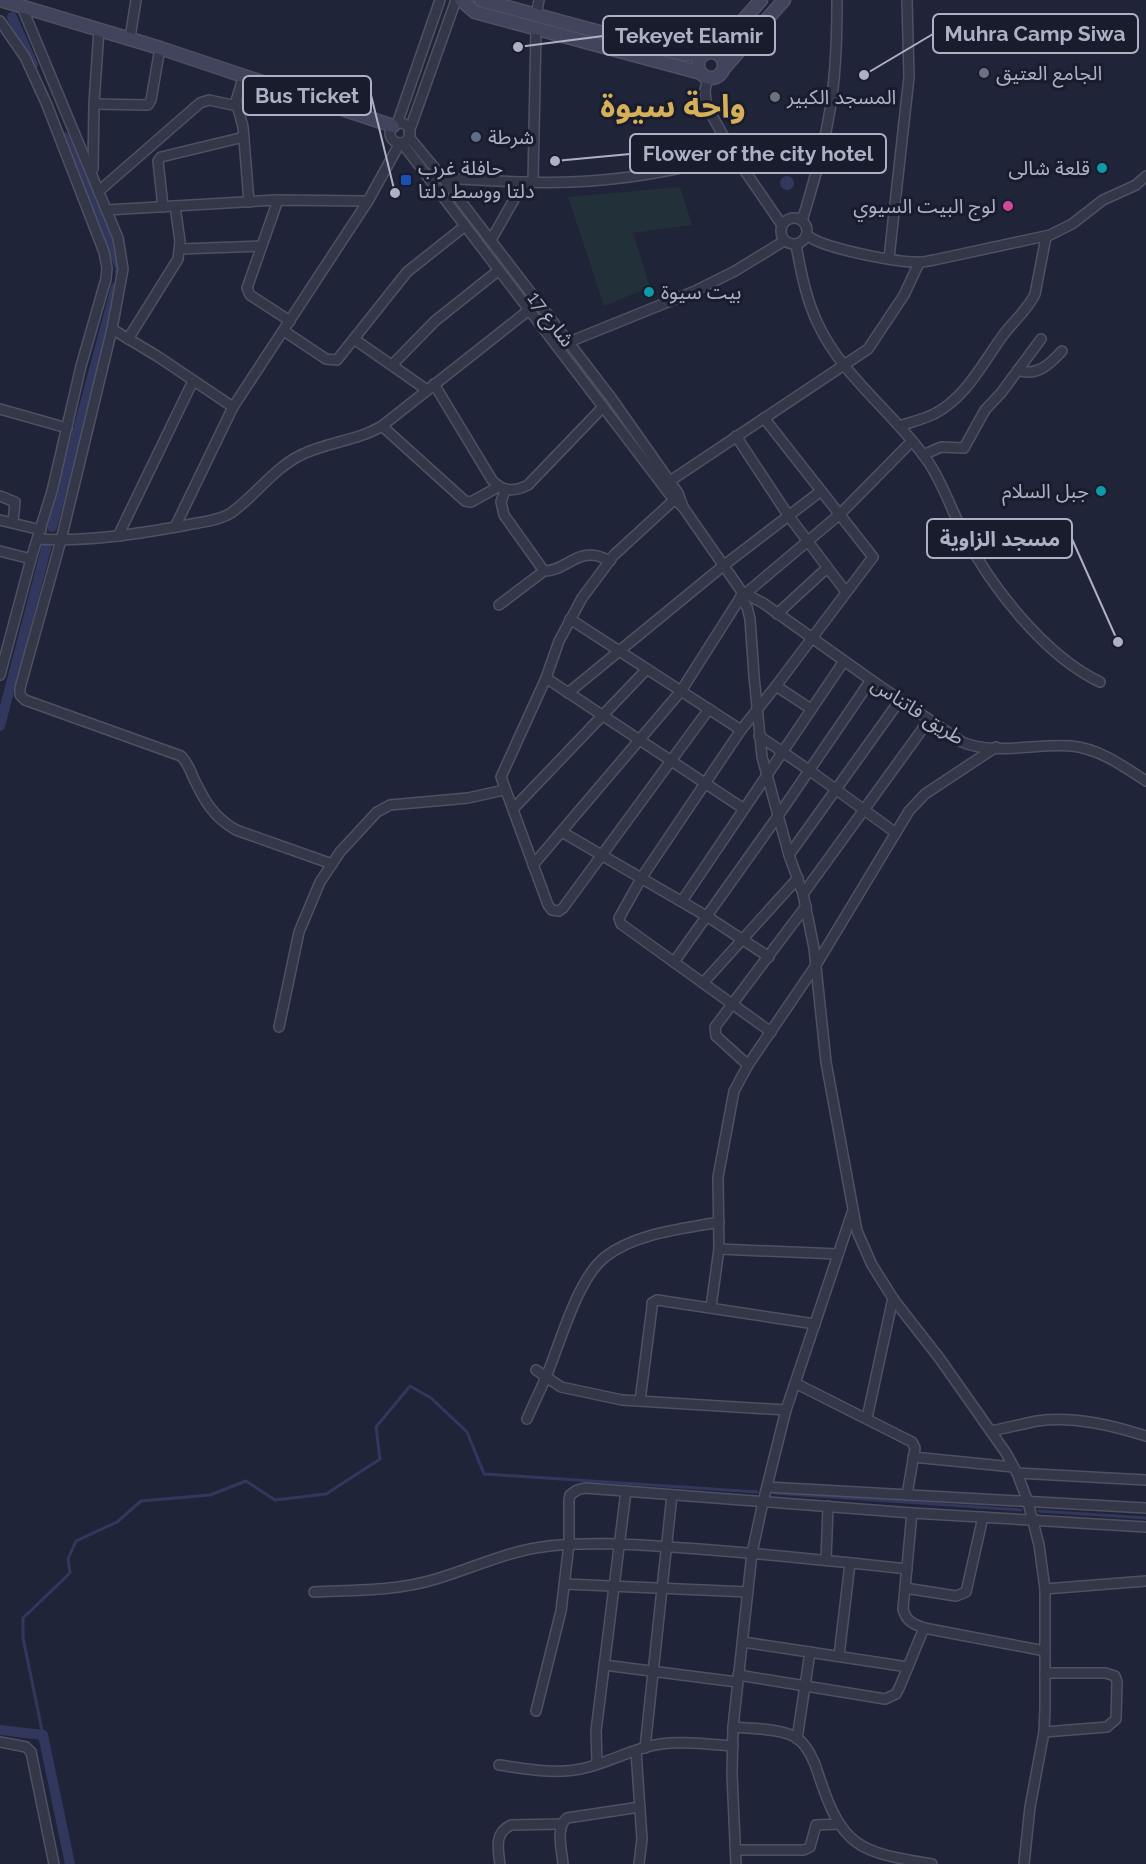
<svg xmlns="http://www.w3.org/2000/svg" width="1146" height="1864" font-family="Raleway,'Noto Sans Arabic',sans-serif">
  <rect width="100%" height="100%" fill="#202438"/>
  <path fill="#223039" d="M 680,187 L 692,225 L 633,233 L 650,287 L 604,306 L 568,197 Z"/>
  <circle fill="#32385d" cx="787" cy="183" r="7"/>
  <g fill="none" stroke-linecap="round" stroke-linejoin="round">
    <g stroke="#32385d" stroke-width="3">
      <path d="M 774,1493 L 1021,1510"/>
      <path d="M 1039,1511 L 1146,1518"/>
      <path d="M 43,1735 L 23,1638 L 23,1618 L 70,1573 L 68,1559 L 76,1541 L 117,1522 L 141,1501 L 210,1495 L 246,1481 L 275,1500 L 326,1494 L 380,1459 L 376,1427 L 410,1386 L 431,1398 L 467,1432 L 484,1474 L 757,1492"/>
    </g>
    <g stroke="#32385d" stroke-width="10">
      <path d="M 12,17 L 33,65"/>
      <path d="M 64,137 L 121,269 L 120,272"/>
      <path d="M 52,527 L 116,287"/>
      <path d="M 0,726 L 47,545"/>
      <path d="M 0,1730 L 43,1735 L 70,1864"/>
    </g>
    <defs>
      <g id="street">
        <path d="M 22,7 L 118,238 L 123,269 L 112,329 L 61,540 L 20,688 L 20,695 L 25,700 L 181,756 C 187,762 190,769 193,777 C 204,800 213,817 236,830 L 332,864"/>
        <path d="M 536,16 L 539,0"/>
        <path d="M 0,21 L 25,57 L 47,105 L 104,252 L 107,268 L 106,279 L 81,366 L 52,491 L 31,559 L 0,675"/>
        <path d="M 130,38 L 136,0"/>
        <path d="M 244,75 L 236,101 L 243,127 L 249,202"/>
        <path d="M 708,78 L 705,90 L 706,101 L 710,112 L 734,155 L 782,225"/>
        <path d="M 94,104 L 148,105 L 151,100 L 160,48"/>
        <circle cx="400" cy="133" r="10"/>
        <path d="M 397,124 L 440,0"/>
        <path d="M 409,132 L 456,0"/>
        <path d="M 409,137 L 443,178 L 612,399 L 678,493 L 683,507"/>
        <path d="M 402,143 L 671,496 L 683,507 L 742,592 L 763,603 L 871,680 L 962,742 C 995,756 1036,743 1072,746 C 1100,749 1123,766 1146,781"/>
        <path d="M 93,169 L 94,104 L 99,29"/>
        <path d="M 443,178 C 485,180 529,184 571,182 C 627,180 681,170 734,155"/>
        <path d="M 533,182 L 536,29"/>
        <path d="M 99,191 L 200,103 L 209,100 L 237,106"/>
        <path d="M 278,200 L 247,288 L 250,295 L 290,321"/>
        <path d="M 163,207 L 158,161 L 161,157 L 244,137"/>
        <path d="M 106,210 L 276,200 L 368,201"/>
        <circle cx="794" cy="231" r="13"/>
        <path d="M 802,221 C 812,188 822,155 828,121 C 836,81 837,40 837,0"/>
        <path d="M 807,235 C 821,248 895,262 916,262 C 922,263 928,261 934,260 L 1050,235 L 1072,224 L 1103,200 L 1136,185 L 1146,176"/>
        <path d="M 491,240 L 524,182"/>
        <path d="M 796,245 C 801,272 806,299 818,324 C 843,378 896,414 929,463 C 943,484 951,509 963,532 C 990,586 1045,656 1100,682"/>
        <path d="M 180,249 L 261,246"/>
        <path d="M 889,258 L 909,77 L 907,0"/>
        <path d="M 112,329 L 157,356 L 233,407"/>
        <path d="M 284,331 L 326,359 L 337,360 L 407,272 L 465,226"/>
        <path d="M 128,339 L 178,259 L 180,241 L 175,206"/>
        <path d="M 354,339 L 427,390"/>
        <path d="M 569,342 L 695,291 L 735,271 L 784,241"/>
        <path d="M 392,365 L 435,321 L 499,270"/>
        <path d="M 1018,370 C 1037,377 1050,364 1062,351"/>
        <path d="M 434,384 L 492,480 C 503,492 514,492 528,485 L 603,407"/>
        <path d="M 0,409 L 67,428"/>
        <path d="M 764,418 L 873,557 L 776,686"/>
        <path d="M 382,426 L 465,501 L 471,502 L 498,487"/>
        <path d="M 900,426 C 911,422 924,419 934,414 C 967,397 983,362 1004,334 C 1014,321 1028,309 1035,294 L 1046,237"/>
        <path d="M 736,436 L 788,515 L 846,592"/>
        <path d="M 923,455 L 941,447 L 964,448 L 985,410 L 1001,393 L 1041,339"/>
        <path d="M 670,481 L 868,349 L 904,295 L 919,263"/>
        <path d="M 505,490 L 501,502 L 504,515 L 544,571 C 561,572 574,554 591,555 C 597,555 604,558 610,561"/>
        <path d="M 0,496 L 15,502 L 13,522"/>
        <path d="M 674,500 L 614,555 L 582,598 L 559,641 L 546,678 L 501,777 L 548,905 L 552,910 L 559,911 L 563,908 L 709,709"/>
        <path d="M 0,520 L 41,530"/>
        <path d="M 175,527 L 233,407 L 368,201 L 400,143"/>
        <path d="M 118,536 L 193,381"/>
        <path d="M 38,539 C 87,542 138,534 187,525 C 201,522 218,521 231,513 C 255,496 274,468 301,455 C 327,442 357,441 382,426 L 529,310"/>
        <path d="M 0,551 L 31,559"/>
        <path d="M 745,594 L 840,514 L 912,441"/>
        <path d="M 740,598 L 747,607 L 750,619 L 754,676 L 762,757 L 789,855 L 803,894 L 814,948 L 826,1062 L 857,1231 L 872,1265 L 894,1300 L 940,1359 L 1006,1453 L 1017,1473 L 1028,1502 L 1039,1545 L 1045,1589 L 1045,1708 L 1044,1732 L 1030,1807 L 1024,1864"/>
        <path d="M 499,605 L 544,571"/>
        <path d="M 777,614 L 827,568"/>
        <path d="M 570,619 L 741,730"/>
        <path d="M 546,678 L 744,809"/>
        <path d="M 568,693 L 723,566 L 821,491"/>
        <path d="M 759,736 L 809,770 L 896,833"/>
        <path d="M 513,809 L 647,669"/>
        <path d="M 562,832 L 708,917 L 769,957"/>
        <path d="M 789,855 L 900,700"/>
        <path d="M 533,865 L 681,691 L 742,595"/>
        <path d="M 803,894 L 929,720"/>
        <path d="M 682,901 L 844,661"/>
        <path d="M 674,962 L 778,816 L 871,680"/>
        <path d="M 703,983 L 798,878"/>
        <path d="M 279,1027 L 299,932 L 320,882 L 340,852 L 377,812 L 390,805 L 468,798 L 504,790"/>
        <path d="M 771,1032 L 621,924 L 619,918 L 642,877 L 741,730 L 776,686 L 811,709"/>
        <path d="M 748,1065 L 716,1036 L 715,1027 L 806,906"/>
        <path d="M 719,1249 L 838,1254"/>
        <path d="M 711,1307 L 719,1249 L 718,1177 L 734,1091 L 748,1065 L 816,965 L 909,811 L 925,794 L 996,747"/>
        <path d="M 536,1370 L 561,1387 L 622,1400 L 786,1410"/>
        <path d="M 795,1383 L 912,1442 L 915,1448 L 907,1495"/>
        <path d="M 640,1401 L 652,1307 L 652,1303 L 657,1300 L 815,1324"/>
        <path d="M 867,1418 L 893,1298"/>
        <path d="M 527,1419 C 533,1405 540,1391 546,1377 C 560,1344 577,1279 605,1257 C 636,1233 682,1229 719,1222"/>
        <path d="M 991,1431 C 1006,1428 1022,1424 1037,1421 C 1074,1416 1111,1425 1146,1436"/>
        <path d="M 913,1457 L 1013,1467"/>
        <path d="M 1017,1473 L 1146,1480"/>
        <path d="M 767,1487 L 1146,1508"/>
        <path d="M 912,1513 L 903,1609 C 906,1621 913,1624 924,1628 L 1045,1651"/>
        <path d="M 826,1560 L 828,1506"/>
        <path d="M 565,1584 L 748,1592"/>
        <path d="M 905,1588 L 956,1596 L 966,1592 L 983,1517"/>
        <path d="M 1045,1589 L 1146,1581"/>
        <path d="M 314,1592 C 355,1590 397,1591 436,1579 C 473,1568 510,1550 549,1546 C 594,1541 640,1545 685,1548 C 759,1553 833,1561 907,1569"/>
        <path d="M 743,1642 L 908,1667"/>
        <path d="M 839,1656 L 850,1563"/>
        <path d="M 604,1665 L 737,1682"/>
        <path d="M 738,1675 L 885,1699 L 896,1694 L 900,1686 L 924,1628"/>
        <path d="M 536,1711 L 561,1611 L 569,1544 L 569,1500 L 570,1495 L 577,1490 L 585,1488 L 912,1513 L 1146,1527"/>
        <path d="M 733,1727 C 753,1729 780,1728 797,1738 C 807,1745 815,1762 818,1773 C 842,1848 858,1852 932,1864"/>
        <path d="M 1044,1732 L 1107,1727 L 1116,1719 L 1117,1682 L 1115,1676 L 1105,1673 L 1045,1673"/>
        <path d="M 797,1739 L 810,1652"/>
        <path d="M 0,1742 L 26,1747 L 31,1752 L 54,1864"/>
        <path d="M 645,1748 L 672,1495"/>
        <path d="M 636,1751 L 642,1839 L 639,1864"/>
        <path d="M 597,1764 L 596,1731 L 626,1491"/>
        <path d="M 499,1765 C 527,1769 557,1775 585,1768 C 610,1762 634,1748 660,1744 C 683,1741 709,1744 733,1746"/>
        <path d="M 736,1850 L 804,1850 L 810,1847 L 816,1825 L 839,1824"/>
        <path d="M 500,1864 C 498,1849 494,1833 511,1825 L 561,1824"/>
        <path d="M 563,1864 C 562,1850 555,1828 567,1818 L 640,1807"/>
        <path d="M 736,1864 L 732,1774 L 733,1727 L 752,1553 L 763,1502 L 786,1410 L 852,1213"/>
      </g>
      <g id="secondary">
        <path d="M 0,0 L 160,48 L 393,126"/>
        <path d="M 461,0 L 475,12 L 701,73"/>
        <path d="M 481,0 L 666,50 L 684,54 L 703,54"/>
        <circle cx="711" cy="65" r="13"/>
        <path d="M 715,52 L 761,0"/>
        <path d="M 725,67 L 784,0"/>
      </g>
    </defs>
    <use href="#street" stroke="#4e5163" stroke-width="12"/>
    <use href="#secondary" stroke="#4e5163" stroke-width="15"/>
    <use href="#street" stroke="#333748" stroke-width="9"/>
    <use href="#secondary" stroke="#41445c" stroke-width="12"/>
  </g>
  <g fill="#6b7280" stroke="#191c2d" stroke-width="2">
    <circle cx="984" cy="73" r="6"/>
    <circle cx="775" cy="97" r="6"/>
  </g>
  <circle fill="#5c6f8a" stroke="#191c2d" stroke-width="2" cx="476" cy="137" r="6"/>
  <g fill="#0f9aa8" stroke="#191c2d" stroke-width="2">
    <circle cx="1102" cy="168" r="6"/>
    <circle cx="649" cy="292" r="6"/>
    <circle cx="1101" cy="491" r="6"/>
  </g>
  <rect fill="#1a4fb4" stroke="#191c2d" stroke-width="2" x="400" y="174" width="12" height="12" rx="3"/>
  <circle fill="#d1479c" stroke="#191c2d" stroke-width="2" cx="1008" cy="206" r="6"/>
  <g text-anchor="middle" stroke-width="6" stroke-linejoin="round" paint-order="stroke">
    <g font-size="20" fill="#aeb1c5" stroke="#191c2d" text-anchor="start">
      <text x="996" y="80">الجامع العتيق</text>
      <text x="787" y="104">المسجد الكبير</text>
      <text x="488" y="144">شرطة</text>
      <text x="418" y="175">حافلة غرب<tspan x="418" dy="23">دلتا ووسط دلتا</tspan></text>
      <text x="1090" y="175" text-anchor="end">قلعة شالى</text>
      <text x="996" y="213" text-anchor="end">لوج البيت السيوي</text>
      <text x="661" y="299">بيت سيوة</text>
      <text x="1089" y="498" text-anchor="end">جبل السلام</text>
    </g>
    <g font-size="20" fill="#aeb1c5" stroke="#191c2d">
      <text transform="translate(551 319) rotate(53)" y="7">شارع 17</text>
      <text transform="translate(918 711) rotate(33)" y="7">طريق فاتناس</text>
    </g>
    <g font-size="32" font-weight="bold" fill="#d5b059" stroke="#191c2d">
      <text x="673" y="117">واحة سيوة</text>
    </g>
  </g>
  <path fill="none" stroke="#aeb1c5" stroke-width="2" d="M864 75L933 34M518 47L603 36M395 193L371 95M555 161L630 154M1118 642L1072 539"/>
  <g fill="#aeb1c5" stroke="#191c2d" stroke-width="2">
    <circle cx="864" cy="75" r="6"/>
    <circle cx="518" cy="47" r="6"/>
    <circle cx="395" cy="193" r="6"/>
    <circle cx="555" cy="161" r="6"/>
    <circle cx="1118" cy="642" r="6"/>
  </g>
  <g fill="#191c2d" stroke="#aeb1c5" stroke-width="2">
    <rect x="933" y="14" width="205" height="39" rx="6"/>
    <rect x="603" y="16" width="172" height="39" rx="6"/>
    <rect x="243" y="76" width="128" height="39" rx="6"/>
    <rect x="630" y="134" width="256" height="39" rx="6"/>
    <rect x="927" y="519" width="145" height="39" rx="6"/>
  </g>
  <g font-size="21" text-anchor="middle" font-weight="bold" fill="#aeb1c5">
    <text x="1035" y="41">Muhra Camp Siwa</text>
    <text x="689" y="43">Tekeyet Elamir</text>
    <text x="307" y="103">Bus Ticket</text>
    <text x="758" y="161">Flower of the city hotel</text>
    <text x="1000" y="546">مسجد الزاوية</text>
  </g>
</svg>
